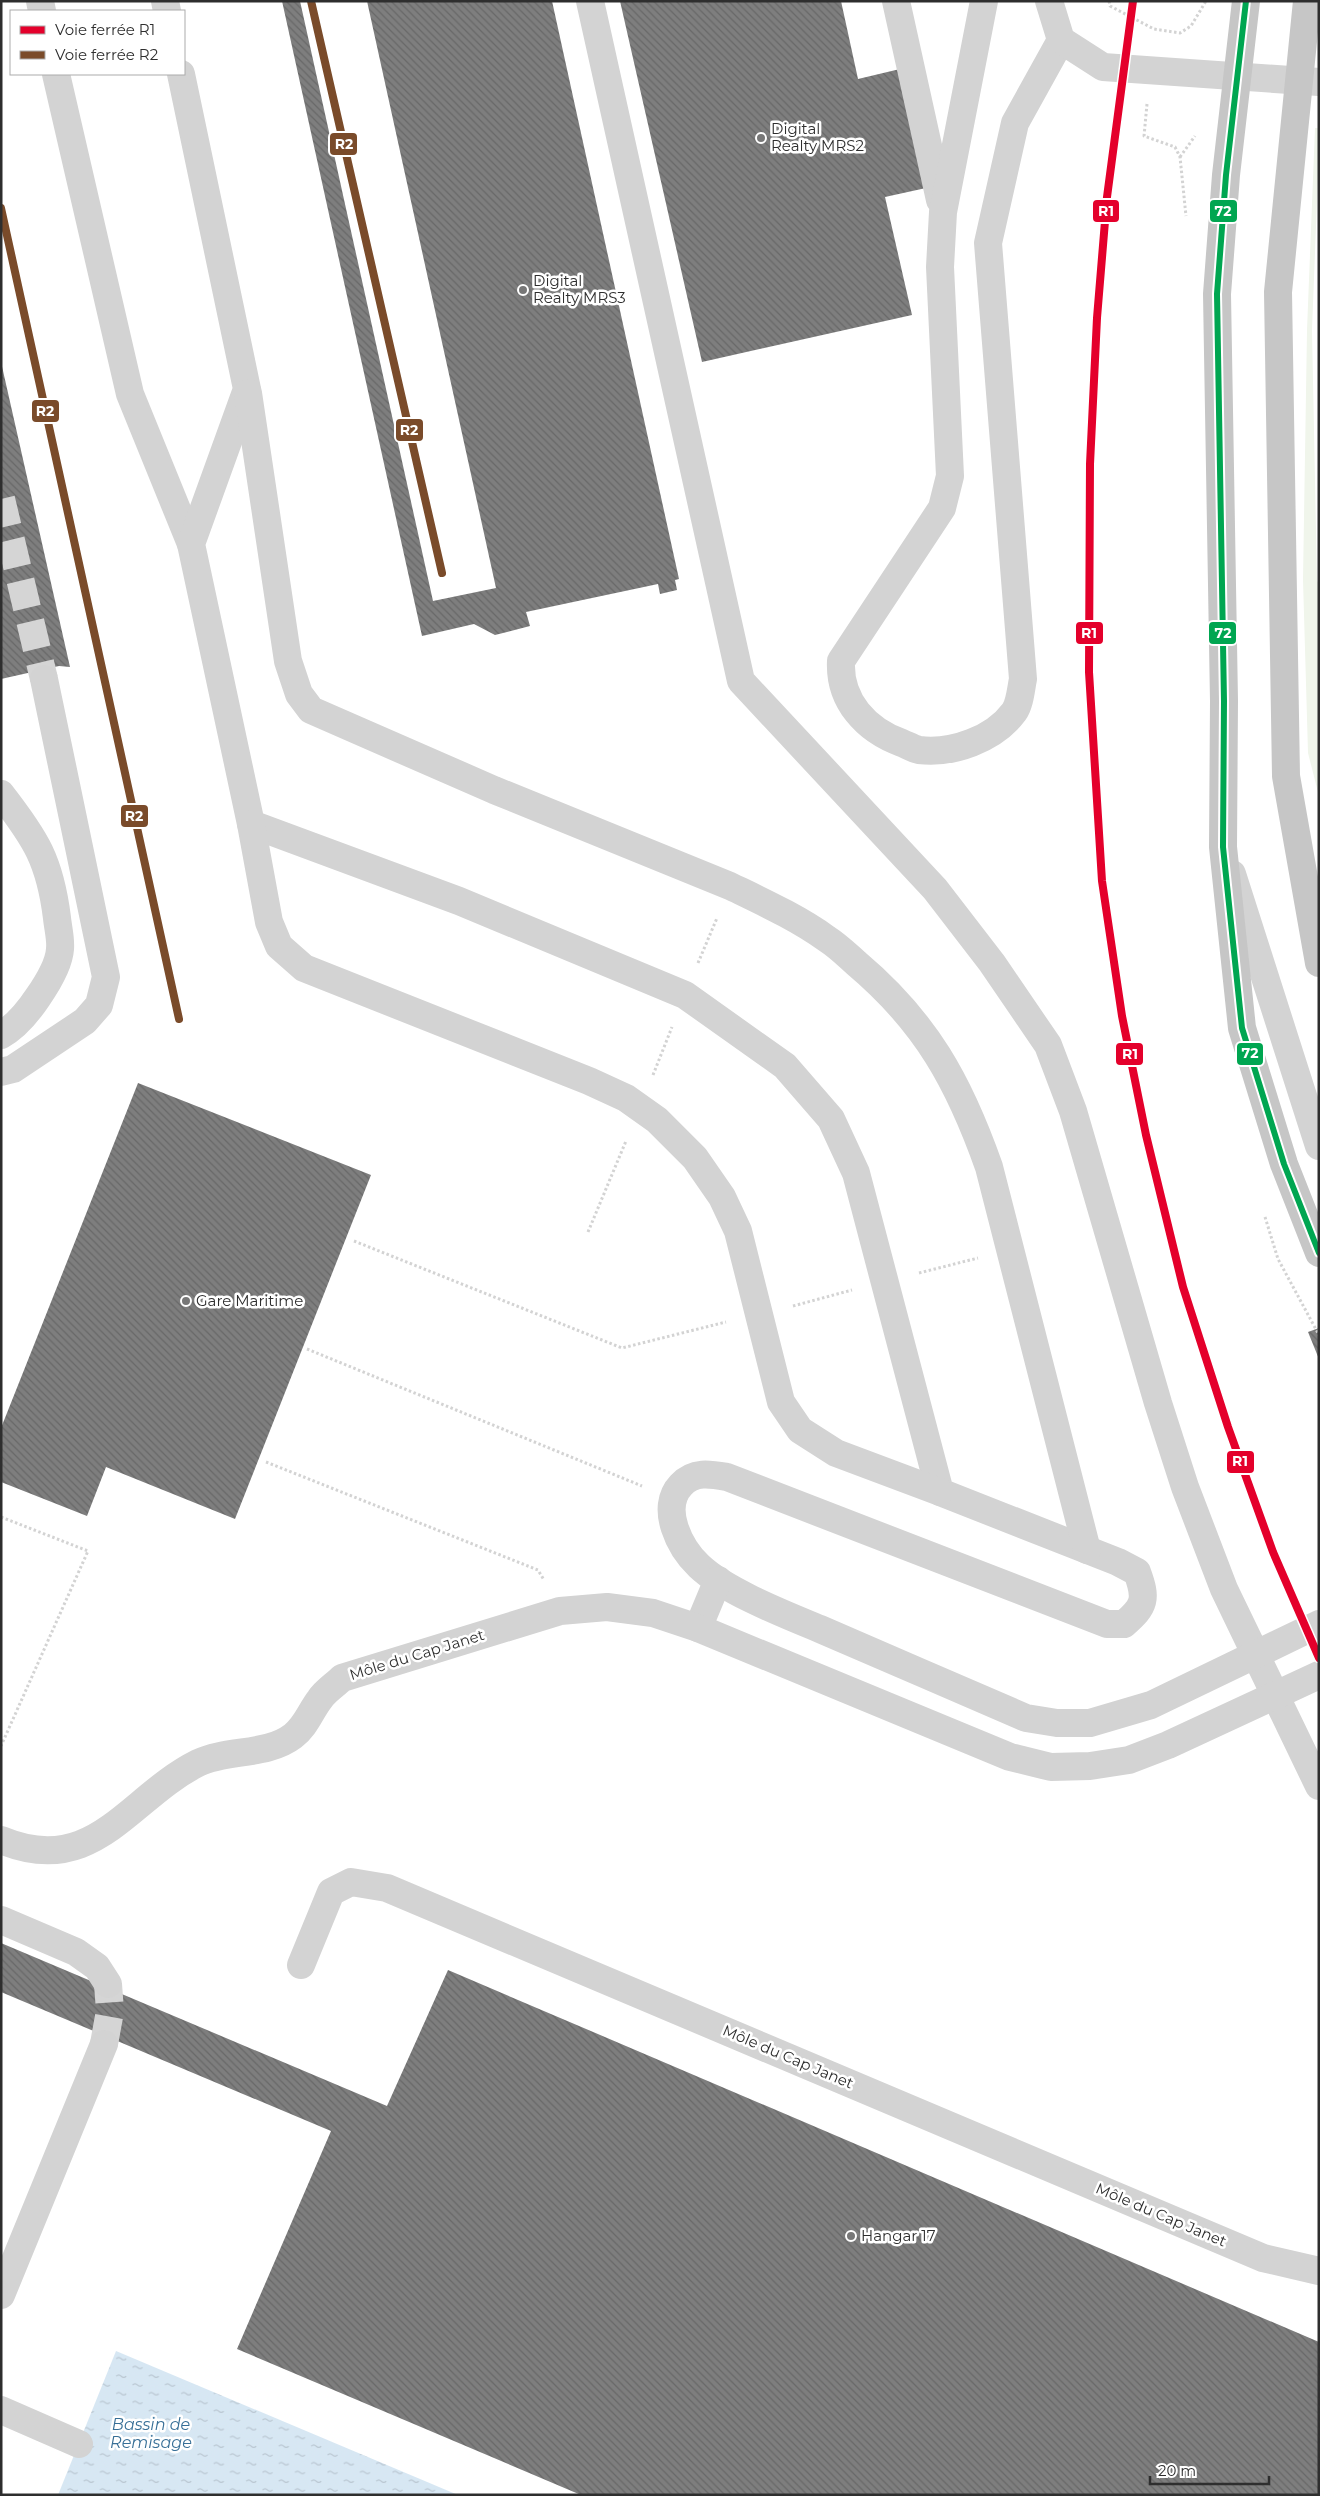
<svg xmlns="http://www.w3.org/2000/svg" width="1320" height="2496" font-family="Montserrat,sans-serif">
  <defs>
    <pattern id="water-ripples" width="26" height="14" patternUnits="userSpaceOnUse" patternTransform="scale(1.25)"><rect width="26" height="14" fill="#d7e7f3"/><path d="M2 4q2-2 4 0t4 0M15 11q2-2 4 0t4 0" fill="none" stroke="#b9c6d1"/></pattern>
    <pattern id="building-back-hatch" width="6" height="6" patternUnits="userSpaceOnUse" patternTransform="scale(1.25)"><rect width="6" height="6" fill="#7e7e7e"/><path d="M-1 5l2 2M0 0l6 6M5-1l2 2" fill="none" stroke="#686868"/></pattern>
  </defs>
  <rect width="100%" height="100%" fill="#fff"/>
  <path fill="#f0f5eb" d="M 1315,128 L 1319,128 L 1319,149 L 1312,330 L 1317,581 L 1319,584 L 1319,796 L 1308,753 L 1303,580 L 1307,330 Z"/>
  <path fill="url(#water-ripples)" d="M 116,2351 L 458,2495 L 58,2495 Z"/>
  <g fill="url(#building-back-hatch)">
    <path d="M 282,1 L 300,1 L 433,601 L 496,588 L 367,1 L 552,1 L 679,579 L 675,580 L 677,590 L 660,594 L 658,584 L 526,612 L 530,626 L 495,635 L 474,624 L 422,636 Z"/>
    <path d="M 620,1 L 841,1 L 858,79 L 900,69 L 926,188 L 885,197 L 912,315 L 702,362 Z"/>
    <path d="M 1,362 L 70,667 L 59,666 L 1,679 Z"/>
    <path d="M 138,1083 L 371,1175 L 235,1519 L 106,1467 L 87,1516 L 1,1482 L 1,1428 Z"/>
    <path d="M 1319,1328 L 1319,1359 L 1308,1332 Z"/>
    <path d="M 1,1943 L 387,2106 L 448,1970 L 1319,2342 L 1319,2495 L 581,2495 L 237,2349 L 331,2131 L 1,1992 Z"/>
  </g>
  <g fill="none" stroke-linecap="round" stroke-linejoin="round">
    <g stroke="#d5d5d5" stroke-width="28" stroke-dasharray="28 14" stroke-linecap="butt">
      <path d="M 1,499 L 44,679"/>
      <path d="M 104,2044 L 110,2011 L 108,1984"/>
    </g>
    <g stroke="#d3d3d3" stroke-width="3" stroke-dasharray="2.5 2.5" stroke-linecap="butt">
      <path d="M 1109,1 L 1110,6 L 1154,29 L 1180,33 L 1191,26 L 1206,1"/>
      <path d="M 1147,104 L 1144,136 L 1175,147 L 1180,157 L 1186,216"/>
      <path d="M 1180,157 L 1195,136"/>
      <path d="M 698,963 L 717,918"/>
      <path d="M 653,1075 L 672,1027"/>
      <path d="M 1265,1217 L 1278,1259 L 1319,1335"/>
      <path d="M 588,1232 L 626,1141"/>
      <path d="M 354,1241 L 622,1348 L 726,1322"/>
      <path d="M 919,1273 L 978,1258"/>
      <path d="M 793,1306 L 852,1290"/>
      <path d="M 307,1349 L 642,1486"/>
      <path d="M 266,1462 L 538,1570 L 544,1580"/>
      <path d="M 1,1517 L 88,1551 L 1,1746"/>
    </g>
    <g stroke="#d3d3d3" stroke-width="28">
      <path d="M 40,1 L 42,11"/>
      <path d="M 165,1 L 167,11"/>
      <path d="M 590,1 L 741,681 L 935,889 L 992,963 L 1048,1045 L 1073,1111 L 1158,1403 L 1185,1487 L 1224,1589 L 1319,1786"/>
      <path d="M 896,1 L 940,200"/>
      <path d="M 984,1 L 943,212 L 940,267 L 950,476 L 942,508 L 841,661 C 839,701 866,730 902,743 C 907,745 914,749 919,750 C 953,754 994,739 1014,712 C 1020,704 1021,688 1023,679 L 988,243 L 1015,123 L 1061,40"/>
      <path d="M 1049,1 L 1061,40 L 1103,67 L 1319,82"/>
      <path d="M 56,74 L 130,394 L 191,544"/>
      <path d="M 181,74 L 247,389 L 191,544 L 251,824 L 459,901 L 685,995 L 785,1066 L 831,1119 L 856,1173 L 940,1492 L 1118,1562 L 1137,1572 C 1147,1599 1145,1606 1124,1624 L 1107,1624 L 727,1477 C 710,1474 694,1471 681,1485 C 659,1508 680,1548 699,1566 C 725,1591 786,1615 820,1629 C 889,1659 957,1688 1026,1718 L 1057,1723 L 1090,1723 L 1151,1705 L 1319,1624"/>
      <path d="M 248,393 L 288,661 L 299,694 L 311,710 L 494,790 L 730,886 C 763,902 798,918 827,939 C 838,946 847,955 856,963 C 926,1022 959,1082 989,1167 L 1087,1550"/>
      <path d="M 1,794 C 36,839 50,861 57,918 C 58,928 61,939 60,949 C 59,965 47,984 38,997 C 28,1012 17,1026 1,1035"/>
      <path d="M 251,824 L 269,922 L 279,946 L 304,968 L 589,1081 L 626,1098 L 657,1120 L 695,1158 L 722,1197 L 738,1231 L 781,1402 L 800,1430 L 836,1453 L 940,1492"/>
      <path d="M 1232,874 L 1319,1146"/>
      <path d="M 1,1072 L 13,1069 L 85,1021 L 99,1005 L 106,977 L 44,679"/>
      <path d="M 698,1628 L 718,1580"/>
      <path d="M 1,1840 C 94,1879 128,1798 198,1763 C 227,1749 267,1756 293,1736 C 306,1726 310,1712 320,1699 C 325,1691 335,1685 342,1678 L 560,1611 L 607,1607 L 653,1613 L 698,1628 L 1010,1757 L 1051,1767 L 1090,1766 L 1129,1760 L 1168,1745 L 1319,1675"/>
      <path d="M 1,1920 L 76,1952 L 97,1967 L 108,1984"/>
      <path d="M 301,1965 L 331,1892 L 351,1882 L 387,1888 L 1263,2258 L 1319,2271"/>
      <path d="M 1,2295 L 104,2044"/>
      <path d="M 1,2410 L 79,2444"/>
    </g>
    <g stroke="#c6c6c6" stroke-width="28">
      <path d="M 1246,1 L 1226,175 L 1217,294 L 1224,701 L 1223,847 L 1242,1028 L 1284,1164 L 1319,1253"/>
      <path d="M 1307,1 L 1278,292 L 1286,776 L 1319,963"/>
    </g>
    <defs>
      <path id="bus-1" d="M 1246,1 L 1226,175 L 1217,294 L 1224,701 L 1223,847 L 1242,1028 L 1284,1164 L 1319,1253"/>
    </defs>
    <use href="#bus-1" stroke="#fff" stroke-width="10"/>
    <use href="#bus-1" stroke="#00a651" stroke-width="6"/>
    <defs>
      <path id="rail-1" d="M 1133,1 L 1107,197 L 1097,318 L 1090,464 L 1089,672 L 1102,881 L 1122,1016 L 1146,1135 L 1183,1287 L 1228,1427 L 1273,1552 L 1319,1658"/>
      <g id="rail-2">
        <path d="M 311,1 L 442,573"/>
        <path d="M 1,208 L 179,1019"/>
      </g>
    </defs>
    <use href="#rail-1" stroke="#fff" stroke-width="11"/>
    <use href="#rail-2" stroke="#fff" stroke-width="11"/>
    <use href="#rail-1" stroke="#e4002b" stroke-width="8"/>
    <use href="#rail-2" stroke="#7a4b2a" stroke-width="8"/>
  </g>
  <g fill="#777" stroke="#fff" stroke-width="2">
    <circle cx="761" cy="138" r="5"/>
    <circle cx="523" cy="290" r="5"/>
    <circle cx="186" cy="1301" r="5"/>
    <circle cx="851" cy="2236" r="5"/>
  </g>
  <g text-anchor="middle" stroke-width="5" stroke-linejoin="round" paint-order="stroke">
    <g font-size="15" fill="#2e2e2e" stroke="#fff" text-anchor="start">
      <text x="771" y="134">Digital<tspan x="771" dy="17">Realty MRS2</tspan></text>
      <text x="533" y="286">Digital<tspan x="533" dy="17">Realty MRS3</tspan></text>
      <text x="196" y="1306">Gare Maritime</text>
      <text x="861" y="2241">Hangar 17</text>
    </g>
    <g font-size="15" fill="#2e2e2e" stroke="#fff">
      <text transform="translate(417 1655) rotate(-17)" y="5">Môle du Cap Janet</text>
      <text transform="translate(788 2057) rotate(23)" y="5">Môle du Cap Janet</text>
      <text transform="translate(1161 2215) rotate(23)" y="5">Môle du Cap Janet</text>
    </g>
    <g font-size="16" font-style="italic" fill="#366e96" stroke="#fff">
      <text x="151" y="2430">Bassin de<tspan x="151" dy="18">Remisage</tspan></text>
    </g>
  </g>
  <g stroke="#fff" stroke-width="2">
    <rect x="329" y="132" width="29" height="24" rx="5" fill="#7a4b2a"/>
    <rect x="1092" y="199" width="28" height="24" rx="5" fill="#e4002b"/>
    <rect x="1209" y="199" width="29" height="24" rx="5" fill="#00a651"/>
    <rect x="31" y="399" width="29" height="24" rx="5" fill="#7a4b2a"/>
    <rect x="395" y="418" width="29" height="24" rx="5" fill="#7a4b2a"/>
    <rect x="1208" y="621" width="29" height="24" rx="5" fill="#00a651"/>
    <rect x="1075" y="621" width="29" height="24" rx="5" fill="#e4002b"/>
    <rect x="120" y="804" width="29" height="24" rx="5" fill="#7a4b2a"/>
    <rect x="1236" y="1042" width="28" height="24" rx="5" fill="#00a651"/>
    <rect x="1115" y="1042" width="29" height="24" rx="5" fill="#e4002b"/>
    <rect x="1226" y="1450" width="29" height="24" rx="5" fill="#e4002b"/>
  </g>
  <g font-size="14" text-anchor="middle" font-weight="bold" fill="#fff">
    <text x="344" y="149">R2</text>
    <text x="1106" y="216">R1</text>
    <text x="1223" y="216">72</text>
    <text x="45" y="416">R2</text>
    <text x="409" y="435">R2</text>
    <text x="1223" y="638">72</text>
    <text x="1089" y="638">R1</text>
    <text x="134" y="821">R2</text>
    <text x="1250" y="1058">72</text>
    <text x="1130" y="1059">R1</text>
    <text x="1240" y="1466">R1</text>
  </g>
  <rect width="1320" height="2496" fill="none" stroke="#2e2e2e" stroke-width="5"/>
  <rect x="10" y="10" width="175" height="65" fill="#ffffff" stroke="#ababab"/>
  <rect x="20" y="26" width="25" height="8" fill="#e4002b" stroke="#ababab"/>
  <text x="55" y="35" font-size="15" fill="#2e2e2e">Voie ferrée R1</text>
  <rect x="20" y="51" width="25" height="8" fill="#7a4b2a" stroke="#ababab"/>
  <text x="55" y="60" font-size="15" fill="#2e2e2e">Voie ferrée R2</text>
  <path d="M1150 2476v8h119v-8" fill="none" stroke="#2e2e2e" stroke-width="2.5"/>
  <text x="1158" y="2476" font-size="15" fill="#2e2e2e" stroke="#ffffff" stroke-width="4" paint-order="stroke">20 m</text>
</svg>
